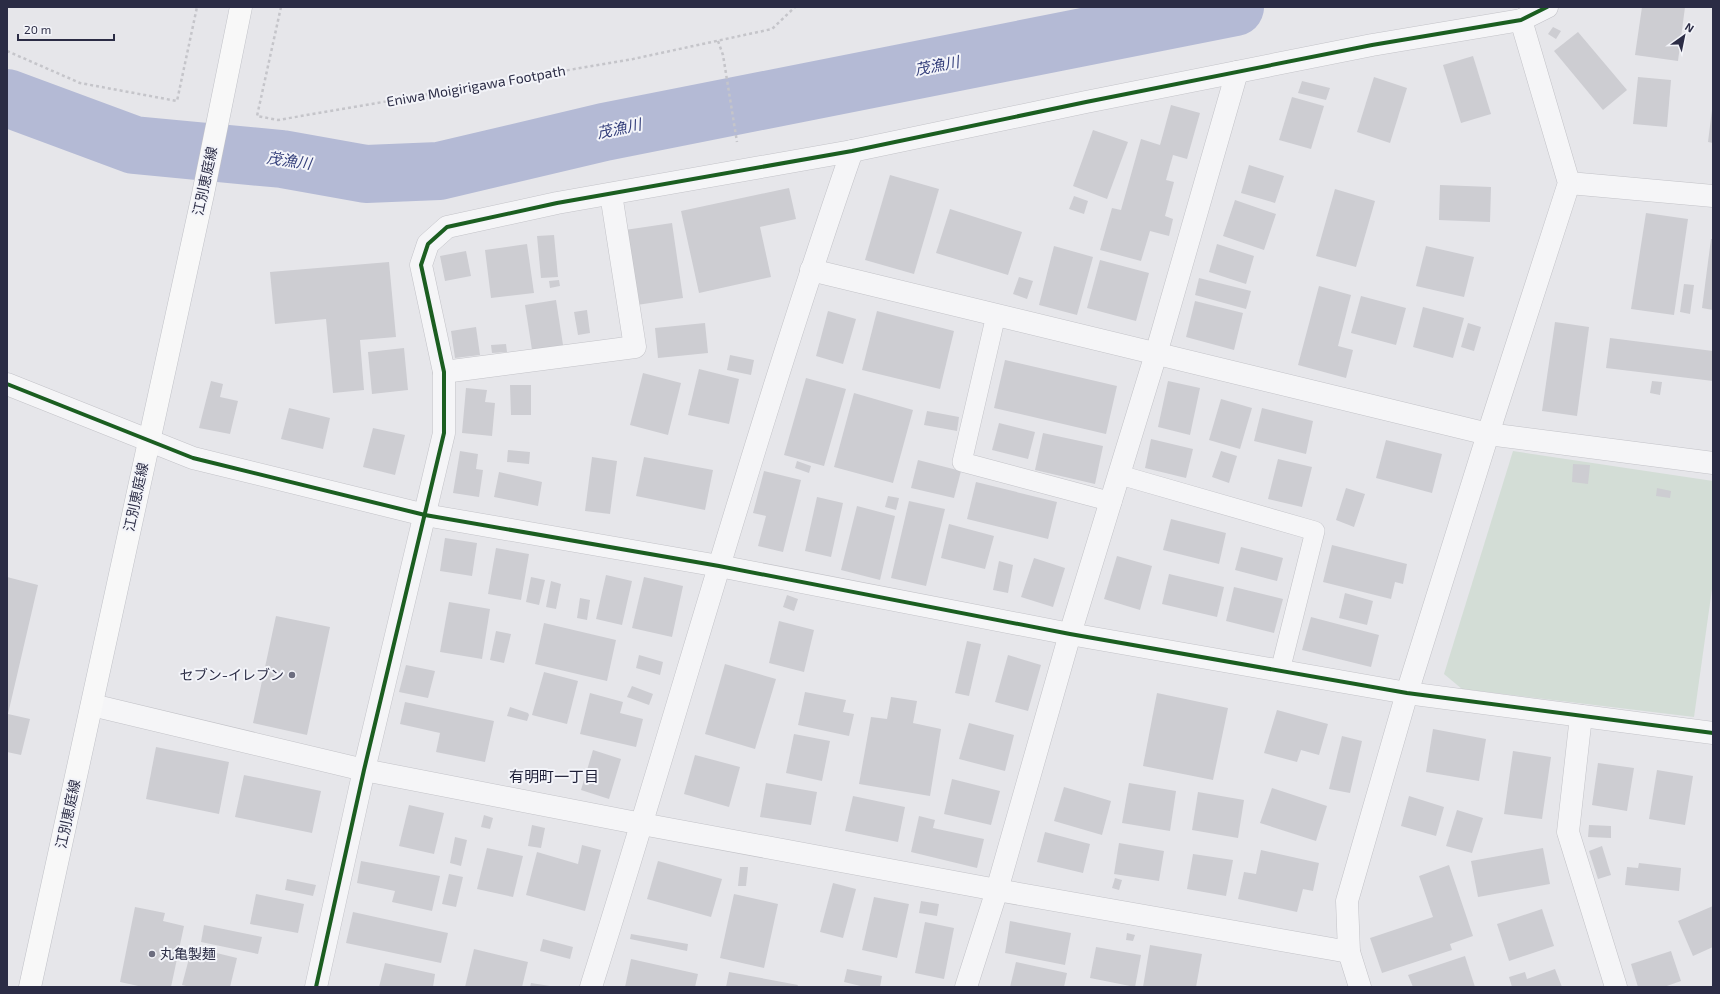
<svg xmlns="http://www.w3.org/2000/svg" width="1720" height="994" font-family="'Exo 2','Noto Sans JP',sans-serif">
  <rect width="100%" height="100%" fill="#e6e6ea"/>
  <path fill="#d3ddd6" d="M 1513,451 L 1713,481 L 1713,582 L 1694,717 L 1462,689 L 1444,674 Z"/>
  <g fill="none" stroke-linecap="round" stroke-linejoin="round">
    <path stroke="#b4bad5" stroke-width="58" d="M 7,98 L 134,145 L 282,159 L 366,174 L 439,171 L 604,132 L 1235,7"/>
  </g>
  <g fill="#cdcdd2">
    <path d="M 1642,7 L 1685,7 L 1678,61 L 1635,55 Z"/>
    <path d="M 1553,27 L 1561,31 L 1556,39 L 1548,34 Z"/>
    <path d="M 1578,32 L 1627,90 L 1603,110 L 1554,51 Z"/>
    <path d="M 1473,56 L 1491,114 L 1461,123 L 1443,65 Z"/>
    <path d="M 1374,77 L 1407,88 L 1390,143 L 1357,132 Z"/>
    <path d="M 1638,77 L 1671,80 L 1667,127 L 1633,124 Z"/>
    <path d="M 1302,81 L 1330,88 L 1326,100 L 1298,93 Z"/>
    <path d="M 1292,97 L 1324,106 L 1311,149 L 1279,140 Z"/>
    <path d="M 1171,105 L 1200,113 L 1187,159 L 1173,155 L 1166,180 L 1174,182 L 1165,216 L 1173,219 L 1169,236 L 1150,231 L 1141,261 L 1100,250 L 1112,208 L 1121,210 L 1141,139 L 1160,145 Z"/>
    <path d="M 1712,110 L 1713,110 L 1713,143 L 1708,142 Z"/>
    <path d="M 1093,130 L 1128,142 L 1107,199 L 1073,186 Z"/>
    <path d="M 1249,165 L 1284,176 L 1275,203 L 1241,193 Z"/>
    <path d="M 890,175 L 939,189 L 914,274 L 865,260 Z"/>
    <path d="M 1440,185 L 1491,187 L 1490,222 L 1439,220 Z"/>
    <path d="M 789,188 L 796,219 L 760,227 L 771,277 L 699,293 L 681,211 Z"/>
    <path d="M 1335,189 L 1375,201 L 1356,267 L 1316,256 Z"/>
    <path d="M 1074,196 L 1088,201 L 1084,214 L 1069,209 Z"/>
    <path d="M 1235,200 L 1276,214 L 1264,250 L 1223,236 Z"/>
    <path d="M 950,209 L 1022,232 L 1008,275 L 936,253 Z"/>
    <path d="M 1646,213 L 1688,219 L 1674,315 L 1631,309 Z"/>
    <path d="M 672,223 L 683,298 L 637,305 L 625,230 Z"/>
    <path d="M 554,235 L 558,277 L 541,278 L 537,236 Z"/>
    <path d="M 1711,239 L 1713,239 L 1713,310 L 1702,308 Z"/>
    <path d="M 527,244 L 534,293 L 491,298 L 485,250 Z"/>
    <path d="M 1217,244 L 1254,256 L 1246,284 L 1209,272 Z"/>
    <path d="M 1054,246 L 1093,257 L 1077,315 L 1039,305 Z"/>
    <path d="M 1426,246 L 1474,257 L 1464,297 L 1416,286 Z"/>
    <path d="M 466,251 L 471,276 L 445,281 L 440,256 Z"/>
    <path d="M 1100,260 L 1149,273 L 1136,321 L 1087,308 Z"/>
    <path d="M 389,262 L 396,337 L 360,340 L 364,390 L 333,393 L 326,319 L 275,324 L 270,272 Z"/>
    <path d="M 1019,277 L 1033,281 L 1027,299 L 1013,294 Z"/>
    <path d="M 1199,278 L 1251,291 L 1246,309 L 1195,295 Z"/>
    <path d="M 559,280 L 560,286 L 550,288 L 549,281 Z"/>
    <path d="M 1684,284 L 1694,285 L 1690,314 L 1680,312 Z"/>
    <path d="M 1319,286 L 1351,295 L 1338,346 L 1353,350 L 1346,378 L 1298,365 Z"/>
    <path d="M 1361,296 L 1406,308 L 1396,345 L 1351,333 Z"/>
    <path d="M 556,300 L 563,345 L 532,350 L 525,305 Z"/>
    <path d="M 1195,301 L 1243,313 L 1234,350 L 1186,337 Z"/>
    <path d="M 1423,307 L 1464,318 L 1453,358 L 1413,347 Z"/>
    <path d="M 587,310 L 590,333 L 578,335 L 574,312 Z"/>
    <path d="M 828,311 L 856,319 L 843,364 L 816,356 Z"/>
    <path d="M 877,311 L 954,331 L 940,389 L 862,370 Z"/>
    <path d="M 1555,322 L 1589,327 L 1577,416 L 1542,411 Z"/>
    <path d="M 705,323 L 708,353 L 658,358 L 655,328 Z"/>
    <path d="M 1468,323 L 1481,327 L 1474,351 L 1461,347 Z"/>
    <path d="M 476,327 L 480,355 L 455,358 L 451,331 Z"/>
    <path d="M 1610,338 L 1713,351 L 1713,381 L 1606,368 Z"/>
    <path d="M 506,344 L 507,352 L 492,353 L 491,345 Z"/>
    <path d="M 404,348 L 408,390 L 372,394 L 368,352 Z"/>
    <path d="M 730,355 L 754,360 L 751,375 L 727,370 Z"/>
    <path d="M 1005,360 L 1117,386 L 1106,434 L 994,408 Z"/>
    <path d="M 699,369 L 739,379 L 729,424 L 688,415 Z"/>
    <path d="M 643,373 L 681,383 L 668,435 L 630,425 Z"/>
    <path d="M 806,378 L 846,389 L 824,466 L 784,455 Z"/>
    <path d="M 211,381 L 223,384 L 220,397 L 238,401 L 230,434 L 199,428 Z"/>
    <path d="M 1168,381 L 1200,388 L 1190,435 L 1158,427 Z"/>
    <path d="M 1652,381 L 1662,382 L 1660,395 L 1650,393 Z"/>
    <path d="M 510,385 L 531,385 L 531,415 L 511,415 Z"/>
    <path d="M 466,388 L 487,390 L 485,402 L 495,403 L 492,436 L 462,433 Z"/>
    <path d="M 854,393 L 913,410 L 893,483 L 834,467 Z"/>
    <path d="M 1221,399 L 1252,408 L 1240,449 L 1209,440 Z"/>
    <path d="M 289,408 L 330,418 L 323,449 L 281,439 Z"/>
    <path d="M 1262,408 L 1313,421 L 1306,454 L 1254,441 Z"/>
    <path d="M 927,411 L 959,417 L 957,431 L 924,425 Z"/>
    <path d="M 999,423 L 1035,432 L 1028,459 L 992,450 Z"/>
    <path d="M 373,428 L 405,435 L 395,475 L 363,467 Z"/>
    <path d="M 1043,433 L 1103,446 L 1095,484 L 1035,470 Z"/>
    <path d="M 1151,439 L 1193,449 L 1186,478 L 1145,468 Z"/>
    <path d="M 1386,440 L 1442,454 L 1432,493 L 1376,478 Z"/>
    <path d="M 508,450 L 530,452 L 529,464 L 507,462 Z"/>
    <path d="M 460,451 L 478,454 L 476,469 L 483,470 L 479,497 L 453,493 Z"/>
    <path d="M 1221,451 L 1237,456 L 1229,483 L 1212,477 Z"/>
    <path d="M 592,457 L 617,461 L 610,514 L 585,511 Z"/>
    <path d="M 644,457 L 713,470 L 705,510 L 636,496 Z"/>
    <path d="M 1278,459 L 1312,467 L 1302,507 L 1268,499 Z"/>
    <path d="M 918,460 L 961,471 L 954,498 L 911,488 Z"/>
    <path d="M 797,461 L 811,466 L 809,473 L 795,468 Z"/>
    <path d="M 1573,464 L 1590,465 L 1588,484 L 1572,482 Z"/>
    <path d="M 764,471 L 801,480 L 783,552 L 758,546 L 766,516 L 753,513 Z"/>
    <path d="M 499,472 L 542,482 L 538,506 L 494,497 Z"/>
    <path d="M 976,482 L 1057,502 L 1048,539 L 967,519 Z"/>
    <path d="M 1346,488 L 1365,494 L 1354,527 L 1336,520 Z"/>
    <path d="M 1657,488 L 1671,491 L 1670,498 L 1656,496 Z"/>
    <path d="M 888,496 L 899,498 L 896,510 L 885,507 Z"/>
    <path d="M 817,497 L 843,503 L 831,557 L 805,551 Z"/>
    <path d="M 909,501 L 945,509 L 926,586 L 891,578 Z"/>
    <path d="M 857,506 L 895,516 L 880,580 L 841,570 Z"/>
    <path d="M 1171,519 L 1226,533 L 1219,564 L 1163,550 Z"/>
    <path d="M 949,524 L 994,536 L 985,569 L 941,558 Z"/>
    <path d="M 445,538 L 477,543 L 472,576 L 440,571 Z"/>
    <path d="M 1332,545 L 1407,564 L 1403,584 L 1395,582 L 1391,599 L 1323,582 Z"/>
    <path d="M 1241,547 L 1283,558 L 1277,581 L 1235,570 Z"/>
    <path d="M 496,548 L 529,554 L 521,600 L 488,594 Z"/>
    <path d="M 1117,556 L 1152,566 L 1140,610 L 1104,599 Z"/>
    <path d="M 1034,558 L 1065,568 L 1053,607 L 1021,597 Z"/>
    <path d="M 999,561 L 1013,565 L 1008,593 L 993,590 Z"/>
    <path d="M 1169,574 L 1224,587 L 1217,617 L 1162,604 Z"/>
    <path d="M 606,575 L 632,581 L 622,625 L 596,619 Z"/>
    <path d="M 7,577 L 38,585 L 8,714 L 30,719 L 21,755 L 7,752 Z"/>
    <path d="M 531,577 L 545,580 L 539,605 L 526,602 Z"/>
    <path d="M 644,577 L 683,586 L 672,637 L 632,628 Z"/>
    <path d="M 551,581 L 561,584 L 556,609 L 546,607 Z"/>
    <path d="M 1234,587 L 1283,599 L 1274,633 L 1226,621 Z"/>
    <path d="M 1345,593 L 1373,601 L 1367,625 L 1339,618 Z"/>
    <path d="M 787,595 L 798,599 L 794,611 L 783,607 Z"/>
    <path d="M 580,598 L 590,600 L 587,620 L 577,618 Z"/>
    <path d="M 449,602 L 490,609 L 482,659 L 440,652 Z"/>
    <path d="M 276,616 L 330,627 L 307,735 L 253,723 Z"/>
    <path d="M 1311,617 L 1379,635 L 1371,667 L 1302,650 Z"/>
    <path d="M 779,621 L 814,630 L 804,672 L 769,663 Z"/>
    <path d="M 544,623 L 616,640 L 607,681 L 535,664 Z"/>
    <path d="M 496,631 L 511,634 L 504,663 L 490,660 Z"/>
    <path d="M 967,641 L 981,644 L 969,696 L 955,693 Z"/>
    <path d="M 639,655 L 663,662 L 660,675 L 636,668 Z"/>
    <path d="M 1008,655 L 1041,665 L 1028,711 L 995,702 Z"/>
    <path d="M 725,664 L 776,679 L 755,749 L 705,734 Z"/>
    <path d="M 406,665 L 435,671 L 428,698 L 399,692 Z"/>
    <path d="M 544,672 L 578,681 L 567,724 L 532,715 Z"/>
    <path d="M 632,686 L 653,694 L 649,705 L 627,697 Z"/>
    <path d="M 805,692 L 846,700 L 843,712 L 854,714 L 849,736 L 798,725 Z"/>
    <path d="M 590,693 L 623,702 L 620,713 L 643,719 L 636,747 L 580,734 Z"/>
    <path d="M 1157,693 L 1228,708 L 1213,780 L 1143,766 Z"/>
    <path d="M 891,697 L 917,701 L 913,723 L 941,729 L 930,796 L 859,784 L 871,717 L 887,719 Z"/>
    <path d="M 405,702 L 494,721 L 485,762 L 436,752 L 440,733 L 400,724 Z"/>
    <path d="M 510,707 L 528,713 L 529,715 L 527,721 L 507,716 Z"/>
    <path d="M 1277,710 L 1328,724 L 1319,755 L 1301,750 L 1297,762 L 1264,753 Z"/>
    <path d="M 969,723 L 1014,735 L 1005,771 L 959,759 Z"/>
    <path d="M 1433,729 L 1486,739 L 1479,781 L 1426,772 Z"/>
    <path d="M 794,734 L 830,741 L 822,781 L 786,773 Z"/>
    <path d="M 1342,736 L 1362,741 L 1350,793 L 1329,789 Z"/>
    <path d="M 156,747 L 229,762 L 219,814 L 146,799 Z"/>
    <path d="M 593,750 L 621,759 L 609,799 L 581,790 Z"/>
    <path d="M 1513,751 L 1551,757 L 1542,819 L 1504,814 Z"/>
    <path d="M 695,755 L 740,767 L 729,807 L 684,794 Z"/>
    <path d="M 1598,763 L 1634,768 L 1627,811 L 1592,805 Z"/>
    <path d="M 1657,770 L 1693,776 L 1685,825 L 1649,819 Z"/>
    <path d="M 244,775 L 321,791 L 312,833 L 235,817 Z"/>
    <path d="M 952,779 L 1000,791 L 991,825 L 944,814 Z"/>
    <path d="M 766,783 L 817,792 L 811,825 L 760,817 Z"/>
    <path d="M 1129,783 L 1176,791 L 1170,831 L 1122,823 Z"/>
    <path d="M 1064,787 L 1111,801 L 1102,835 L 1054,821 Z"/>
    <path d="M 1272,788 L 1327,806 L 1316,841 L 1260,823 Z"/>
    <path d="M 1198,792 L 1244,800 L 1238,838 L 1192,830 Z"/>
    <path d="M 853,796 L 905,807 L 898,842 L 845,831 Z"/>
    <path d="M 1409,796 L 1444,807 L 1436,836 L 1401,826 Z"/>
    <path d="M 409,805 L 444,813 L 434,854 L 399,846 Z"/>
    <path d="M 1457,810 L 1483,818 L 1472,853 L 1446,846 Z"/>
    <path d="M 484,815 L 493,818 L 490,829 L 481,827 Z"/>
    <path d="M 919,816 L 935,820 L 933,828 L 984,839 L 977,868 L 911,852 Z"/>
    <path d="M 532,825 L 545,828 L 541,848 L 528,846 Z"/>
    <path d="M 1589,825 L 1611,826 L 1611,838 L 1588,837 Z"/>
    <path d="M 1045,832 L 1090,844 L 1083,873 L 1037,862 Z"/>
    <path d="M 455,837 L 467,840 L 461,866 L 450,863 Z"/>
    <path d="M 1119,843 L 1164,851 L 1159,881 L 1114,874 Z"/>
    <path d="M 582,845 L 601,850 L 585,911 L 526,895 L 537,852 L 578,864 Z"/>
    <path d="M 1602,846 L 1611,875 L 1598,879 L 1589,851 Z"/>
    <path d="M 487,848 L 523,856 L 513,897 L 477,889 Z"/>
    <path d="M 1543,848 L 1550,884 L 1478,897 L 1471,861 Z"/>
    <path d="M 1261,850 L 1319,863 L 1313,891 L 1303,889 L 1297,912 L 1238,899 L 1244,872 L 1256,874 Z"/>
    <path d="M 1193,854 L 1233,860 L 1226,896 L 1187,889 Z"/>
    <path d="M 361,861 L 440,876 L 432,911 L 392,902 L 395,891 L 357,883 Z"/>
    <path d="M 658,861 L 722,879 L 711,917 L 647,899 Z"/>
    <path d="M 1639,863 L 1681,868 L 1679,891 L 1625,885 L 1627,867 L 1638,868 Z"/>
    <path d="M 1449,865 L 1473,936 L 1450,944 L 1452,950 L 1382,973 L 1370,938 L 1433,917 L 1419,876 Z"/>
    <path d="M 740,867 L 748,867 L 746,886 L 738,886 Z"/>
    <path d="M 449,874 L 463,877 L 456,907 L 442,904 Z"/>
    <path d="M 1115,878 L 1122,880 L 1119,890 L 1112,888 Z"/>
    <path d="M 287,879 L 316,885 L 313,896 L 285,890 Z"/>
    <path d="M 833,883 L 856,889 L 843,938 L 820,932 Z"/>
    <path d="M 256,894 L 304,904 L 298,933 L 250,924 Z"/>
    <path d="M 734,894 L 778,904 L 764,968 L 720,958 Z"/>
    <path d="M 874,897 L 909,904 L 897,958 L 862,950 Z"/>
    <path d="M 921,901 L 939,904 L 937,916 L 919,913 Z"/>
    <path d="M 1713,906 L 1713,947 L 1693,956 L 1678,921 Z"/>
    <path d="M 135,907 L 165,913 L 163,921 L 184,926 L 171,987 L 143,987 L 120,982 Z"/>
    <path d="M 1542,909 L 1554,946 L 1509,961 L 1497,924 Z"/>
    <path d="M 353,912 L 448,933 L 441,963 L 346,943 Z"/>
    <path d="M 1010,921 L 1071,933 L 1065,965 L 1005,953 Z"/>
    <path d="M 925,922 L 954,928 L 944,979 L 915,973 Z"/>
    <path d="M 204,925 L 262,937 L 258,954 L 201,942 Z"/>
    <path d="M 1127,933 L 1135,935 L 1133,941 L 1126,940 Z"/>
    <path d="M 631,934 L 688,944 L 687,951 L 630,939 Z"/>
    <path d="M 543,939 L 573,947 L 570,959 L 540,951 Z"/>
    <path d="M 1150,945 L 1202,954 L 1196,987 L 1143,987 Z"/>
    <path d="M 192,947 L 237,958 L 230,987 L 190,987 L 182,985 Z"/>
    <path d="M 1096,947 L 1141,955 L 1135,987 L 1090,978 Z"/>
    <path d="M 474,949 L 528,962 L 522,987 L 465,987 Z"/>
    <path d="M 1671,951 L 1681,981 L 1664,987 L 1638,987 L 1631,964 Z"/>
    <path d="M 1465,956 L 1475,987 L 1413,987 L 1408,975 Z"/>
    <path d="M 631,959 L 698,974 L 695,987 L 625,987 Z"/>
    <path d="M 1016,962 L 1067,973 L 1064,987 L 1010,987 Z"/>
    <path d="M 385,963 L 435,974 L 433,987 L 379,987 Z"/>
    <path d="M 847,969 L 882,976 L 880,987 L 865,987 L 844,982 Z"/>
    <path d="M 1555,969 L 1562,987 L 1512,987 L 1509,977 L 1525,972 L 1527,979 Z"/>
    <path d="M 729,972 L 798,985 L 797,987 L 726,987 Z"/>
    <path d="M 531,983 L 550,986 L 550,987 L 530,987 Z"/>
  </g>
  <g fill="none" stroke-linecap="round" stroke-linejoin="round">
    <defs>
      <g id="service">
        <path d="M 996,315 L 962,462 L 1112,502"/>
        <path d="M 1120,475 L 1315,531 L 1280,671"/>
      </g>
      <g id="minor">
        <path d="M 1569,183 L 1713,196"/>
        <path d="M 811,270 L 1488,434 L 1713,463"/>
        <path d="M 444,372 L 635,347 L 611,194"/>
        <path d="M 7,384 L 193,458 L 425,515 L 719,566 L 1070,634 L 1407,693 L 1713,733"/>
        <path d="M 92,705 L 364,770 L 642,824 L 997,890 L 1349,952"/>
        <path d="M 1581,716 L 1568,832 L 1616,987"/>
        <path d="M 316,987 L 364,770 L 444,433 L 444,372 L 421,265 L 428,244 L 447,227 L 557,203 L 852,151 L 1086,102 L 1372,45 L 1521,20 L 1547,7"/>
        <path d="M 591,987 C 679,709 756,427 852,151"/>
        <path d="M 966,987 L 997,890 L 1070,634 L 1156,354 L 1237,72"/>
        <path d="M 1360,987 L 1349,952 L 1347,901 L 1407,693 L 1488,434 L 1569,183 L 1521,20"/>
      </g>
      <path id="primary" d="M 30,987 L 203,194 L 241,7"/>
    </defs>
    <use href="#service" stroke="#c3c3c8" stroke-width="20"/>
    <use href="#minor" stroke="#c3c3c8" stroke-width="23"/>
    <use href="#primary" stroke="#c1c2c8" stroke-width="23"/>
    <g stroke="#c5c5ca" stroke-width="2.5" stroke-dasharray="3 3" stroke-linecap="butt">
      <path d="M 281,7 L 257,116 L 278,120 L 633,59 L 772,29 L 795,7"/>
      <path d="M 718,41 L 723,55 L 737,142"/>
      <path d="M 7,51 L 80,83 L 177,101 L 197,7"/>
    </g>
    <use href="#service" stroke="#f5f5f7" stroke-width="19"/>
    <use href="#minor" stroke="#f5f5f7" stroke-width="22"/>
    <use href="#primary" stroke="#f8f8f8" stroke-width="22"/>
    <defs>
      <g id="cycleway">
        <path d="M 7,384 L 193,458 L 425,515 L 719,566 L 1070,634 L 1407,693 L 1713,733"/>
        <path d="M 316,987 L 364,770 L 444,433 L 444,372 L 421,265 L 428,244 L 447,227 L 557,203 L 852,151 L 1086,102 L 1372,45 L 1521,20 L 1547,7"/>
      </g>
    </defs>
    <use href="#cycleway" stroke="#f3f4f9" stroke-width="6"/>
    <use href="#cycleway" stroke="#1b5e20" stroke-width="4"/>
  </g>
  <g fill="#6c6d7f" stroke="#f3f4f9" stroke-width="1.5">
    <circle cx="292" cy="675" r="4"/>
    <circle cx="152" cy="954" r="4"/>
  </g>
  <g text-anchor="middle" stroke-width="4" stroke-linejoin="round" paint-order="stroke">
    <g font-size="14" fill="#2b2c45" stroke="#f3f4f9">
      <text transform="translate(476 86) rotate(-10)" y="5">Eniwa Moigirigawa Footpath</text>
      <text transform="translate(205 181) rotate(-78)" y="5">江別恵庭線</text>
      <text transform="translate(136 497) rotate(-78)" y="5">江別恵庭線</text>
      <text transform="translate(68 814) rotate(-78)" y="5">江別恵庭線</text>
    </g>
    <g font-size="14" fill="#2b2c45" stroke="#f3f4f9" text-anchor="end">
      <text x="284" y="680">セブン-イレブン</text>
      <text x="160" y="959" text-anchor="start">丸亀製麺</text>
    </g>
    <g font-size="15" font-style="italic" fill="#333e7a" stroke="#f3f4f9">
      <text transform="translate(937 66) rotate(-11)" y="5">茂漁川</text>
      <text transform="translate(619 129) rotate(-12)" y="5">茂漁川</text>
      <text transform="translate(289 161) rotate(8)" y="5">茂漁川</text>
    </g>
    <g font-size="15" fill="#1d1e36" stroke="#f3f4f9">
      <text x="554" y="782">有明町一丁目</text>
    </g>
  </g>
  <rect width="1720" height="994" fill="none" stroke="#2b2c45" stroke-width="16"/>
  <g transform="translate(1684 36) rotate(33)" stroke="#f3f4f9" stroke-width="3" paint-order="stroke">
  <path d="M0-3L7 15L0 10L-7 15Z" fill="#2b2c45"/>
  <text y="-6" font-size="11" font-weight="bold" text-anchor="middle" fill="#2b2c45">N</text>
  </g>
  <path d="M18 34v6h96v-6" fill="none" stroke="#2b2c45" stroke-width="2"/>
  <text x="24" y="34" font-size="12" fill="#2b2c45" stroke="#f3f4f9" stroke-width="3" paint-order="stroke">20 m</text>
</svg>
